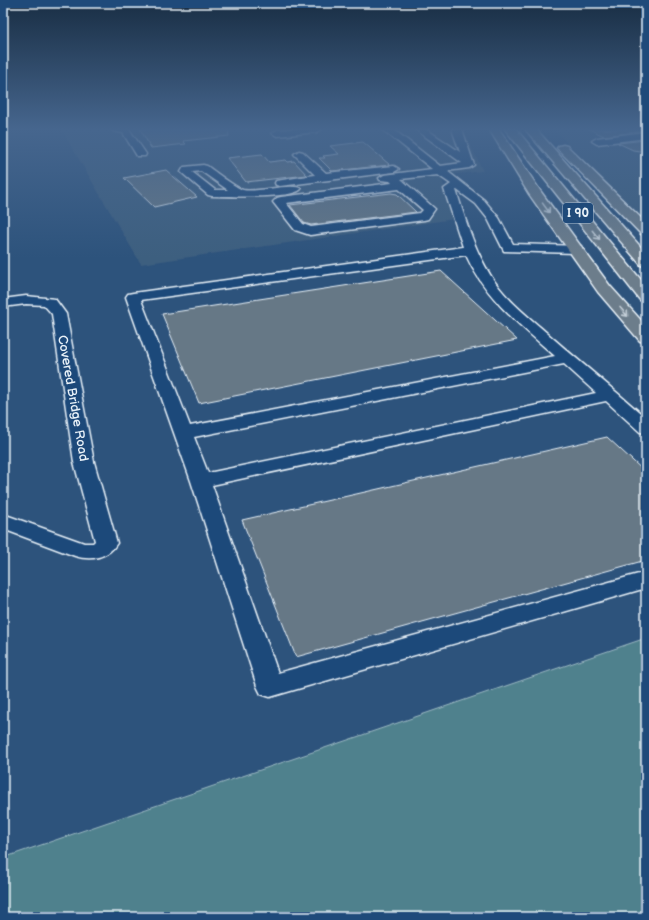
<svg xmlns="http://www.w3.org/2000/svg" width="649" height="920" font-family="'Balsamiq Sans',sans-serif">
  <rect width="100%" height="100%" fill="#2d537c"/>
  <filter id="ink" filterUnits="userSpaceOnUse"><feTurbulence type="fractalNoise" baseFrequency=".025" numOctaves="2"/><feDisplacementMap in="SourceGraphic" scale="8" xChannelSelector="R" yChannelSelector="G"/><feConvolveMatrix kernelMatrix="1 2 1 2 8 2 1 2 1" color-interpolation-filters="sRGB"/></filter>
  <g filter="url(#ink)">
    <g fill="#3e5e7f">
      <path d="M 61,129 L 463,129 L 483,171 L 441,176 L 454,219 L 141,264 Z"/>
      <path d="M 554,129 L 646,129 L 646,227 Z"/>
    </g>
    <path fill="#4f818d" stroke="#9cb9c2" d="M 646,638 L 646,917 L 3,917 L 3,858 Z"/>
    <g fill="#667886" stroke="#e8f1f8">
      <path d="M 140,129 L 228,129 L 229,136 L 183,141 L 186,144 L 151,148 Z"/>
      <path d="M 589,129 L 646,129 L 646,131 L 604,136 Z"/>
      <path d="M 646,140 L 646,152 L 633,150 L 618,143 Z"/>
      <path d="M 363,142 L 390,165 L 332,171 L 319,158 L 325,158 L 323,156 L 339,154 L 330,146 Z"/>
      <path d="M 262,154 L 269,162 L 286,160 L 288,162 L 294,161 L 307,175 L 246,182 L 227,158 Z"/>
      <path d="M 166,170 L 197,197 L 154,207 L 124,178 Z"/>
      <path d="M 391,193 L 397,194 L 416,212 L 311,225 L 304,223 L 290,205 Z"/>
      <path d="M 441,271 L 517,340 L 199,403 L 162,314 Z"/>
      <path d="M 607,437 L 646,473 L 646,560 L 296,657 L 242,520 Z"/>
    </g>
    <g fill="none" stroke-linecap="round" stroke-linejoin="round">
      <defs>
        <g id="minor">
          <path d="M 111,129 L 129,129 L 146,154 L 145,156 L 137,156 L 123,133 L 113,131 Z"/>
          <path d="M 291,129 L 322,129 L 317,132 L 277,136 L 272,133 L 277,130 Z"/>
          <path d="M 382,129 L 393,129 L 440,166 L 462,163 L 415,129 L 426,129 L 460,152 L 452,129 L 462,129 L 474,165 L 469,168 L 447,171 L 484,200 L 499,218 L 513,244 L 581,246 L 582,249 L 581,252 L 576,253 L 504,251 L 488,219 L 476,204 L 457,190 L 456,190 C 466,222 476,255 495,282 C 507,299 524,313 540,327 C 575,358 611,387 646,418 L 646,433 L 640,432 L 606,401 L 212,485 L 278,673 L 646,572 L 646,588 L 270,697 L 261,694 L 257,686 L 191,481 L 126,297 L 128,294 L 133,293 L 463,247 L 444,189 L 451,184 L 438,175 L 401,179 L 435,209 L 428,219 L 424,220 L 310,235 L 295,230 L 273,202 L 277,198 L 281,197 L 392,183 L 390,181 L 380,180 L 379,178 L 384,175 L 432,169 ZM 399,189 L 423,210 L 420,213 L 311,227 L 303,224 L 286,203 ZM 466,255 C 485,298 521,326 555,356 L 190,426 L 141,300 ZM 564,364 L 596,393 L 208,473 L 194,437 Z"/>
          <path d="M 646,132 L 646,138 L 597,144 L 592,141 L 597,138 Z"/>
          <path d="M 299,151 L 303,152 L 326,173 L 394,166 L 399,169 L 394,172 L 280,186 L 276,185 L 275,183 L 276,181 L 315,175 L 294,154 Z"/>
          <path d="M 203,165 L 207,166 C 214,171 236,188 243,190 C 255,193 295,182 301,189 C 293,199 227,196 212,196 L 208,195 L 181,172 L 184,167 ZM 201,171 L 228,190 L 215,190 L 192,172 Z"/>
          <path d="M 26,296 L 55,299 L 66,314 L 94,462 L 117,543 C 108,558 91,561 75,556 L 3,529 L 3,514 L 84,543 L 93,543 L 95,541 L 74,462 L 52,314 L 44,305 L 26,304 L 3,307 L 3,299 Z"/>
        </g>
        <g id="highway">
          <path d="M 489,129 L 499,129 L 541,192 L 610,286 L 646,326 L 646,342 L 640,341 L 598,292 L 529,194 Z"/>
          <path d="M 505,129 L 516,129 L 646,286 L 646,302 L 640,300 Z"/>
          <path d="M 525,129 L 536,129 L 646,253 L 646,267 L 641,265 Z"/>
          <path d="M 563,145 L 567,146 L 646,223 L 646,235 L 641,234 L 559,150 L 557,148 L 559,146 Z"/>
        </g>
      </defs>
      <use href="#minor" stroke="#e8f1f8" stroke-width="3"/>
      <use href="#highway" stroke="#e8f1f8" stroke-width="3"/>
      <use href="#minor" fill="#1f4a7a" fill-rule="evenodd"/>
      <use href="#highway" fill="#6c7d8b" fill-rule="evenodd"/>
    </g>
    <defs><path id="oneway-shaft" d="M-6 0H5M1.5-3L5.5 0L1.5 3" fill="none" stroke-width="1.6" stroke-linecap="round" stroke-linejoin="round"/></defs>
    <g stroke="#c3ced7">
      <use href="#oneway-shaft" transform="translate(546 208) rotate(54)"/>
      <use href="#oneway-shaft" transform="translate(596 235) rotate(51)"/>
      <use href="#oneway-shaft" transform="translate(624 312) rotate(49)"/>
    </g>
  </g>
  <linearGradient id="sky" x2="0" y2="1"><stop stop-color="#192e44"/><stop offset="0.5" stop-color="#46668e"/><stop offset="1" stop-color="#46668e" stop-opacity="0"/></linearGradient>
  <rect width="649" height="258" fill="url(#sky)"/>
  <g text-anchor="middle" stroke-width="3.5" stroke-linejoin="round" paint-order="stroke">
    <rect fill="#1f4a7a" stroke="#acbfd2" stroke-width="1" x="563" y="203" width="30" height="20" rx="3"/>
    <g font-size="12" font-weight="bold" fill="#e8f1f8">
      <text x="578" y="217">I 90</text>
    </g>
    <g font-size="13" fill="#e8f1f8" stroke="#1f4a7a">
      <text transform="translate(74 398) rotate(80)" y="5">Covered Bridge Road</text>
    </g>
  </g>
  <rect width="649" height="920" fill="none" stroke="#1f4a7a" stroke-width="16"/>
  <rect x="8" y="8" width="633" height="904" fill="none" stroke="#e8f1f8" stroke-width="1.5" filter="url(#ink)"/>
</svg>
